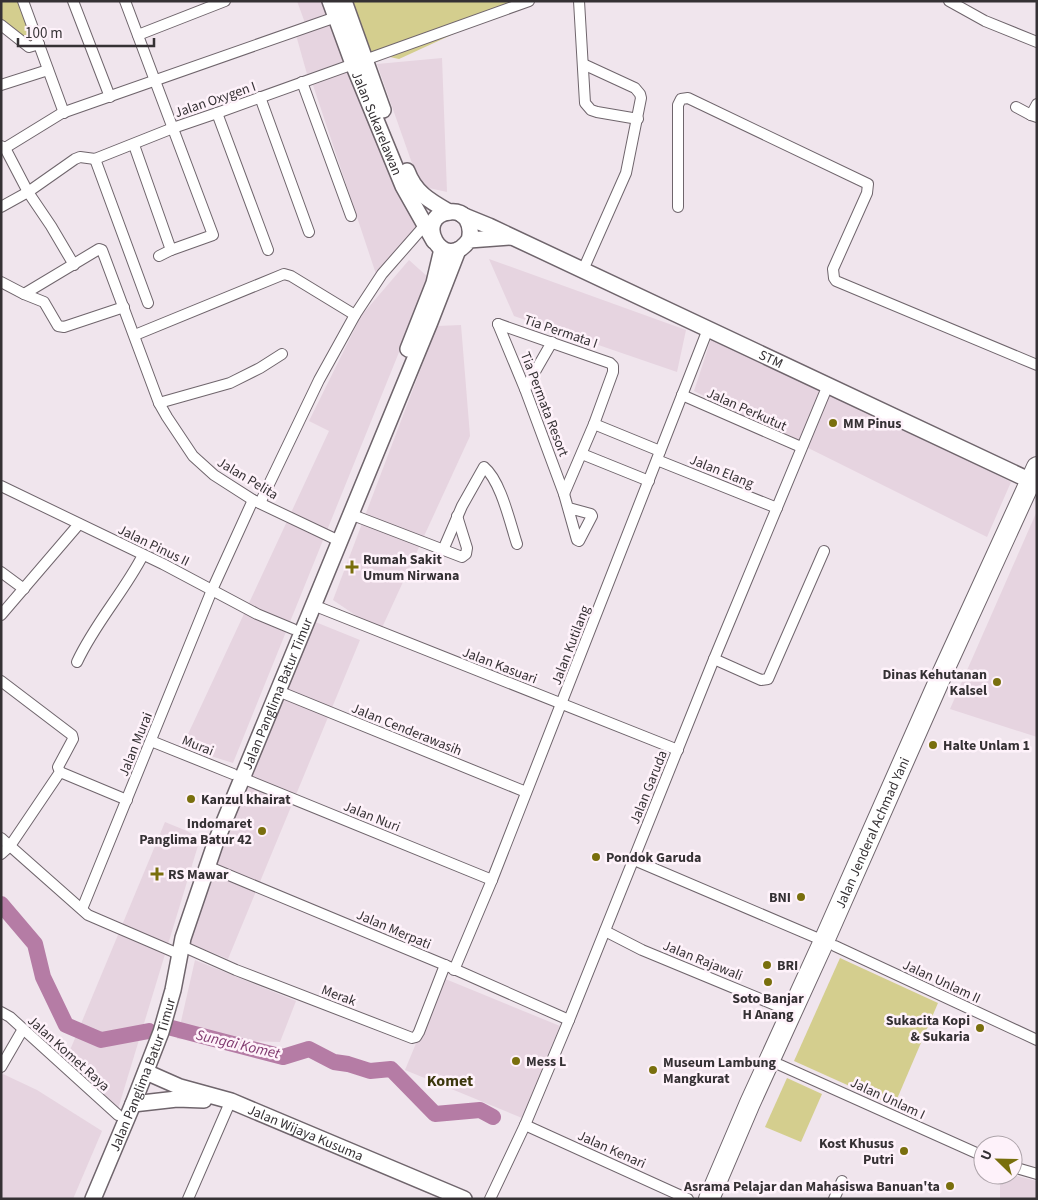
<svg xmlns="http://www.w3.org/2000/svg" width="1038" height="1200" font-family="'Source Sans 3',sans-serif">
  <rect width="100%" height="100%" fill="#f0e5ed"/>
  <g fill="#e6d4e0">
    <path d="M 297,1 L 329,1 L 333,12 L 305,23 Z"/>
    <path d="M 334,21 L 350,59 L 307,74 L 296,35 Z"/>
    <path d="M 442,58 L 447,192 L 420,186 L 377,64 Z"/>
    <path d="M 352,70 L 418,225 L 376,274 L 313,85 Z"/>
    <path d="M 489,259 L 686,330 L 677,372 L 514,316 Z"/>
    <path d="M 409,260 L 429,278 L 233,763 L 182,747 L 329,431 L 309,421 L 361,316 Z"/>
    <path d="M 461,325 L 470,436 L 380,632 L 333,600 L 437,326 Z"/>
    <path d="M 717,333 L 1011,482 L 987,537 L 694,391 L 711,339 Z"/>
    <path d="M 1037,511 L 1037,737 L 950,709 Z"/>
    <path d="M 308,619 L 360,640 L 228,959 L 184,941 Z"/>
    <path d="M 165,822 L 187,831 L 200,839 L 118,1109 L 68,1055 Z"/>
    <path d="M 195,960 L 296,1001 L 280,1042 L 177,1039 Z"/>
    <path d="M 443,978 L 560,1026 L 522,1118 L 405,1070 Z"/>
    <path d="M 3,1074 L 37,1090 L 102,1131 L 73,1199 L 1,1199 L 1,1077 Z"/>
    <path d="M 1000,1175 L 1013,1175 L 1037,1181 L 1037,1199 L 1000,1199 Z"/>
  </g>
  <g fill="#d4ce8e">
    <path d="M 1,1 L 19,1 L 34,45 L 1,20 Z"/>
    <path d="M 352,1 L 525,1 L 399,59 L 371,53 Z"/>
    <path d="M 840,958 L 938,1003 L 894,1106 L 794,1061 Z"/>
    <path d="M 787,1078 L 822,1094 L 801,1142 L 765,1127 Z"/>
  </g>
  <g fill="none" stroke-linecap="round" stroke-linejoin="round">
    <g stroke="#b57ca5" stroke-width="16">
      <path d="M 1,904 L 35,944 L 43,977 L 66,1025 L 101,1040 L 149,1031"/>
      <path d="M 168,1027 L 283,1057 L 309,1049 L 334,1062 L 348,1064 L 370,1071 L 391,1069 L 435,1114 L 480,1110 L 493,1117"/>
    </g>
    <defs>
      <g id="street">
        <path d="M 23,1 L 64,113"/>
        <path d="M 73,1 L 110,97"/>
        <path d="M 125,1 L 213,235 L 171,250 L 134,145"/>
        <path d="M 579,1 L 585,103 L 591,110 L 597,112 L 638,119"/>
        <path d="M 949,1 L 985,21 L 1037,42"/>
        <path d="M 1,25 L 29,47 L 39,44"/>
        <path d="M 138,35 L 225,1"/>
        <path d="M 583,64 L 635,88 L 640,94 L 641,98 L 626,173 L 583,270"/>
        <path d="M 302,82 L 351,216"/>
        <path d="M 1,85 L 48,70"/>
        <path d="M 260,97 L 309,232"/>
        <path d="M 1037,104 L 1031,115 L 1037,117"/>
        <path d="M 1016,107 L 1031,115"/>
        <path d="M 217,113 L 268,250"/>
        <path d="M 1,146 L 5,148 L 28,192 L 51,226 L 74,265"/>
        <path d="M 5,148 L 62,113 L 336,17"/>
        <path d="M 95,159 L 148,303"/>
        <path d="M 1,207 L 28,192 L 75,159 L 80,157 L 95,159 L 173,128 L 217,113 L 529,1"/>
        <path d="M 678,207 L 678,105 L 681,99 L 688,98 L 868,184 L 867,193 L 833,269 L 834,278 L 836,281 L 1037,365"/>
        <path d="M 159,256 L 171,250"/>
        <path d="M 1,282 L 24,294 L 44,302 L 58,326 L 64,327 L 124,307"/>
        <path d="M 24,294 L 99,249 L 102,250 L 159,403 L 167,417 L 193,456 L 214,475 L 253,500 L 333,538"/>
        <path d="M 498,324 L 525,389 L 564,494 L 577,540 L 579,541 L 592,516 L 591,514 L 569,508"/>
        <path d="M 498,324 L 610,363 L 613,366 L 613,372 L 594,424 L 564,494"/>
        <path d="M 135,335 L 284,274 L 291,276 L 355,315"/>
        <path d="M 525,389 L 552,342"/>
        <path d="M 682,395 L 801,447"/>
        <path d="M 159,403 L 230,383 L 260,368 L 282,354"/>
        <path d="M 594,424 L 660,451"/>
        <path d="M 582,454 L 649,481"/>
        <path d="M 657,460 L 777,508"/>
        <path d="M 1,486 L 163,564 L 257,614 L 293,629"/>
        <path d="M 260,503 L 319,380 L 355,315 L 382,274 L 425,225"/>
        <path d="M 350,514 L 462,557 L 466,554 L 467,548 L 457,516"/>
        <path d="M 443,550 L 462,506 L 484,467 C 501,481 510,523 517,544"/>
        <path d="M 1,572 L 24,589"/>
        <path d="M 313,605 L 678,750"/>
        <path d="M 1,615 L 79,524"/>
        <path d="M 714,659 L 761,680 L 768,679 L 824,551"/>
        <path d="M 77,662 C 95,623 124,592 143,555"/>
        <path d="M 1,681 L 72,735 L 73,739 L 58,767 L 60,772 L 10,846 L 1,854"/>
        <path d="M 278,691 L 526,792"/>
        <path d="M 151,741 L 233,774"/>
        <path d="M 60,772 L 127,800"/>
        <path d="M 242,778 L 492,880"/>
        <path d="M 1,838 L 88,915 L 174,952"/>
        <path d="M 634,860 L 824,941"/>
        <path d="M 207,866 L 445,965 L 569,1020"/>
        <path d="M 82,909 L 212,590 L 253,500"/>
        <path d="M 605,931 L 642,950 L 792,1012"/>
        <path d="M 182,946 L 236,970 L 412,1038 L 416,1037 L 419,1032 L 445,965"/>
        <path d="M 835,946 L 1037,1040"/>
        <path d="M 454,970 L 492,880 L 708,329"/>
        <path d="M 1,1012 L 10,1017 L 118,1115"/>
        <path d="M 780,1065 L 983,1156"/>
        <path d="M 1,1067 L 23,1029"/>
        <path d="M 525,1125 L 688,1199"/>
        <path d="M 1013,1167 L 1037,1174"/>
        <path d="M 188,1199 L 228,1107"/>
        <path d="M 490,1199 L 525,1125 L 569,1020 L 714,659 L 828,385"/>
        <path d="M 834,1199 L 842,1181"/>
      </g>
      <g id="secondary">
        <path id="s1" d="M 330,1 L 353,64 L 403,186 L 434,241"/>
        <path d="M 344,1 L 383,110"/>
        <path d="M 407,171 C 415,193 430,201 449,212"/>
        <path id="s2" d="M 462,215 L 489,226 L 1031,481"/>
        <path d="M 469,240 C 473,226 466,209 449,212 C 412,217 443,276 469,240 L 511,237"/>
        <path d="M 408,349 L 434,283 L 442,249"/>
        <path id="s3" d="M 146,1072 L 180,1087 L 231,1101 L 464,1199"/>
        <path d="M 133,1104 L 177,1099 L 204,1100"/>
        <path id="s4" d="M 93,1199 L 133,1104 L 161,1032 L 173,990 L 183,938 L 215,844 L 430,322 L 458,250"/>
      </g>
      <g id="highway">
        <path id="s5" d="M 709,1199 L 750,1103 L 824,941 L 943,672 L 1037,467"/>
      </g>
    </defs>
    <use href="#street" stroke="#6f656c" stroke-width="12"/>
    <use href="#secondary" stroke="#6f656c" stroke-width="18"/>
    <use href="#highway" stroke="#6f656c" stroke-width="22"/>
    <use href="#street" stroke="#fff" stroke-width="10"/>
    <use href="#secondary" stroke="#fff" stroke-width="15"/>
    <use href="#highway" stroke="#fff" stroke-width="20"/>
  </g>
  <g fill="#796f0d" stroke="#fef2fa" stroke-width="2">
    <circle cx="833" cy="423" r="5"/>
    <path d="M349.5 559.5h5v5h5v5h-5v5h-5v-5h-5v-5h5z"/>
    <circle cx="997" cy="682" r="5"/>
    <circle cx="933" cy="745" r="5"/>
    <circle cx="191" cy="799" r="5"/>
    <circle cx="262" cy="831" r="5"/>
    <circle cx="596" cy="857" r="5"/>
    <path d="M154.5 866.5h5v5h5v5h-5v5h-5v-5h-5v-5h5z"/>
    <circle cx="801" cy="897" r="5"/>
    <circle cx="767" cy="965" r="5"/>
    <circle cx="768" cy="982" r="5"/>
    <circle cx="980" cy="1028" r="5"/>
    <circle cx="516" cy="1061" r="5"/>
    <circle cx="653" cy="1070" r="5"/>
    <circle cx="904" cy="1151" r="5"/>
    <circle cx="950" cy="1186" r="5"/>
  </g>
  <g text-anchor="middle" stroke-width="5" stroke-linejoin="round" paint-order="stroke">
    <g font-size="14" fill="#353134" stroke="#fef2fa">
      <text transform="translate(215 99) rotate(-19)" y="5">Jalan Oxygen I</text>
      <text dy="5" stroke="none"><textPath href="#s1" startOffset="131">Jalan Sukarelawan</textPath></text>
      <text transform="translate(561 331) rotate(19)" y="5">Tia Permata I</text>
      <text dy="5" stroke="none"><textPath href="#s2" startOffset="341">STM</textPath></text>
      <text transform="translate(545 404) rotate(69)" y="5">Tia Permata Resort</text>
      <text transform="translate(747 409) rotate(24)" y="5">Jalan Perkutut</text>
      <text transform="translate(722 471) rotate(22)" y="5">Jalan Elang</text>
      <text transform="translate(248 478) rotate(31)" y="5">Jalan Pelita</text>
      <text transform="translate(154 545) rotate(26)" y="5">Jalan Pinus II</text>
      <text transform="translate(570 645) rotate(-69)" y="5">Jalan Kutilang</text>
      <text transform="translate(500 665) rotate(21)" y="5">Jalan Kasuari</text>
      <text dy="5" stroke="none"><textPath href="#s4" startOffset="539">Jalan Panglima Batur Timur</textPath></text>
      <text transform="translate(407 729) rotate(22)" y="5">Jalan Cenderawasih</text>
      <text transform="translate(135 744) rotate(-68)" y="5">Jalan Murai</text>
      <text transform="translate(198 745) rotate(22)" y="5">Murai</text>
      <text transform="translate(648 787) rotate(-68)" y="5">Jalan Garuda</text>
      <text transform="translate(372 816) rotate(22)" y="5">Jalan Nuri</text>
      <text dy="5" stroke="none"><textPath href="#s5" startOffset="401">Jalan Jenderal Achmad Yani</textPath></text>
      <text transform="translate(394 929) rotate(23)" y="5">Jalan Merpati</text>
      <text transform="translate(703 960) rotate(22)" y="5">Jalan Rajawali</text>
      <text transform="translate(942 981) rotate(25)" y="5">Jalan Unlam II</text>
      <text transform="translate(339 995) rotate(21)" y="5">Merak</text>
      <text transform="translate(69 1053) rotate(42)" y="5">Jalan Komet Raya</text>
      <text dy="5" stroke="none"><textPath href="#s4" startOffset="134">Jalan Panglima Batur Timur</textPath></text>
      <text transform="translate(888 1098) rotate(25)" y="5">Jalan Unlam I</text>
      <text dy="5" stroke="none"><textPath href="#s3" startOffset="171">Jalan Wijaya Kusuma</textPath></text>
      <text transform="translate(612 1149) rotate(24)" y="5">Jalan Kenari</text>
    </g>
    <g font-size="14" font-weight="bold" fill="#353134" stroke="#fef2fa" text-anchor="start">
      <text x="843" y="428">MM Pinus</text>
      <text x="363" y="564">Rumah Sakit<tspan x="363" dy="16">Umum Nirwana</tspan></text>
      <text x="987" y="679" text-anchor="end">Dinas Kehutanan<tspan x="987" dy="16">Kalsel</tspan></text>
      <text x="943" y="750">Halte Unlam 1</text>
      <text x="201" y="804">Kanzul khairat</text>
      <text x="252" y="828" text-anchor="end">Indomaret<tspan x="252" dy="16">Panglima Batur 42</tspan></text>
      <text x="606" y="862">Pondok Garuda</text>
      <text x="168" y="879">RS Mawar</text>
      <text x="791" y="902" text-anchor="end">BNI</text>
      <text x="777" y="970">BRI</text>
      <text x="768" y="1003" text-anchor="middle">Soto Banjar<tspan x="768" dy="16">H Anang</tspan></text>
      <text x="970" y="1025" text-anchor="end">Sukacita Kopi<tspan x="970" dy="16">&amp; Sukaria</tspan></text>
      <text x="526" y="1066">Mess L</text>
      <text x="663" y="1067">Museum Lambung<tspan x="663" dy="16">Mangkurat</tspan></text>
      <text x="894" y="1148" text-anchor="end">Kost Khusus<tspan x="894" dy="16">Putri</tspan></text>
      <text x="940" y="1191" text-anchor="end">Asrama Pelajar dan Mahasiswa Banuan'ta</text>
    </g>
    <g font-size="15" font-style="italic" fill="#80396f" stroke="#fef2fa">
      <text transform="translate(238 1044) rotate(13)" y="5">Sungai Komet</text>
    </g>
    <g font-size="16" font-weight="bold" fill="#3c370d" stroke="#fef2fa">
      <text x="450" y="1086">Komet</text>
    </g>
  </g>
  <rect width="1038" height="1200" fill="none" stroke="#353134" stroke-width="5"/>
  <g transform="translate(998 1160) rotate(293)"><circle r="24" fill="#fef2fa" stroke="#aea5ab"/>
  <path d="M0-4L9 19L0 12L-9 19Z" fill="#796f0d"/>
  <text y="-8" font-size="14" font-weight="bold" text-anchor="middle" fill="#353134">U</text>
  </g>
  <path d="M18 38v8h136v-8" fill="none" stroke="#353134" stroke-width="2.5"/>
  <text x="25" y="38" font-size="15" fill="#353134" stroke="#fef2fa" stroke-width="4" paint-order="stroke">100 m</text>
</svg>
